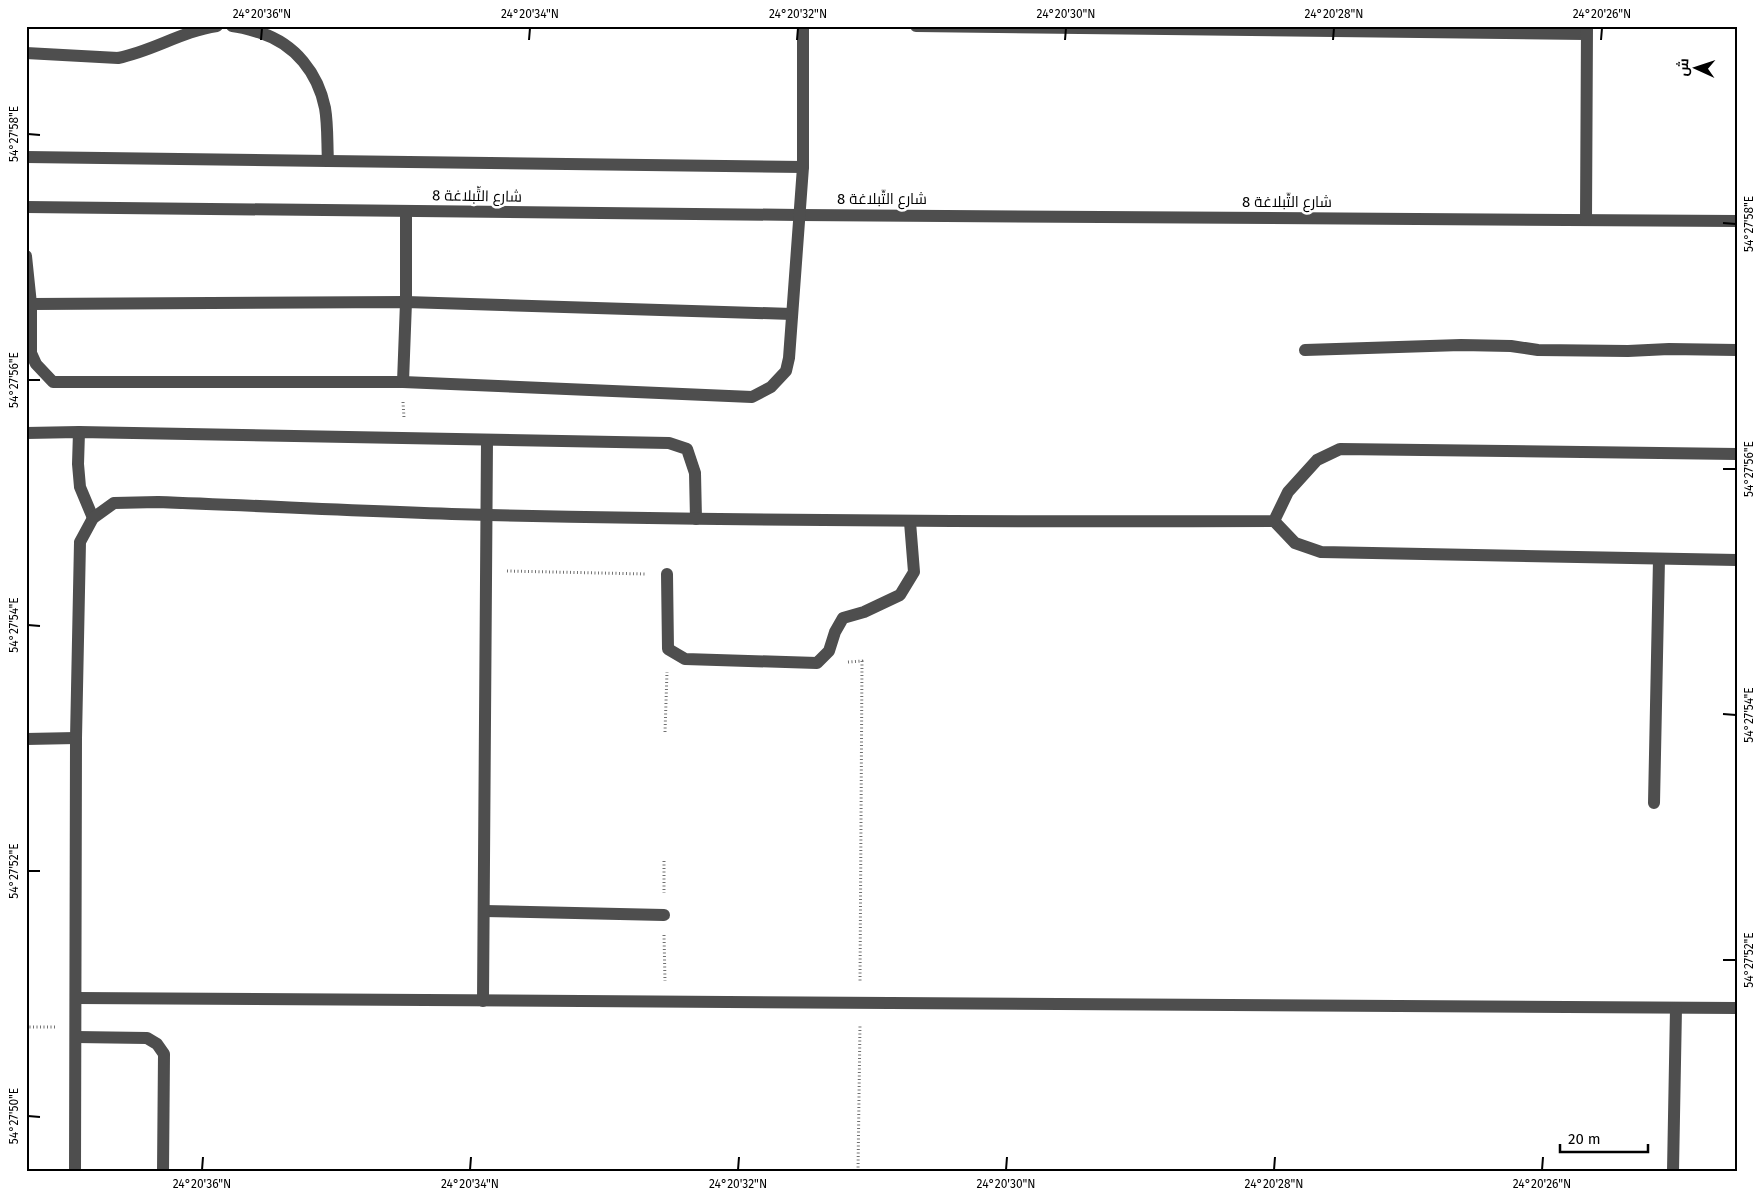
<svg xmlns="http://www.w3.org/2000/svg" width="1763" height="1197" font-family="'Fira Sans',Cairo,sans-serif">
  <rect width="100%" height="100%" fill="#fff"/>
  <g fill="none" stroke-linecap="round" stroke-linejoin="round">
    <g stroke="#707070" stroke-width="3" stroke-dasharray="1 2.5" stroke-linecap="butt">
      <path d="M 403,402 L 404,418"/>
      <path d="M 507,571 L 646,574"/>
      <path d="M 848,662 L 862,661 L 860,983"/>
      <path d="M 665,732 L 667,672"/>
      <path d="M 664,861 L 664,893"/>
      <path d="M 664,935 L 665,981"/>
      <path d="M 26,1027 L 55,1027"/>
      <path d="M 858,1171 L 860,1024"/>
    </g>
    <g stroke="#4e4e4e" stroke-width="12">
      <path d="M 916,26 L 1586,34"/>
      <path d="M 26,53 L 118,58 C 153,51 182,31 217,26"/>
      <path d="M 26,157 L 328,161 C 327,144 328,125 325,108 C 318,73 295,44 261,33 C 251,30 242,27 232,26"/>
      <path d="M 328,161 L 803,167"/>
      <path d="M 26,207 L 799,215 L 1737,221"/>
      <path d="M 1586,220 L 1587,26"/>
      <path d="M 26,256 L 31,304 L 31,353 L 36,364 L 53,382 L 403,382 L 752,397 L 771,387 L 786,371 L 789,358 L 803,167 L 803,26"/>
      <path d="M 31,304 L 406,302 L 792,314"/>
      <path d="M 1305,350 L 1461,345 L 1511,346 L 1538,350 L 1628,351 L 1669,349 L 1737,350"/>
      <path d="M 403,382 L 406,302 L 406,211"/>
      <path d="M 79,432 L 78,464 L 80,487 L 93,518"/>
      <path d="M 26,433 L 79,432 L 669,443 L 687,449 L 695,473 L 696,519"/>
      <path d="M 1274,521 L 1295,543 L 1321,552 L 1737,560"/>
      <path d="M 667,574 L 668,649 L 685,659 L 817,663 L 829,651 L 835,632 L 843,618 L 864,612 L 900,595 L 914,572 L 910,522"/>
      <path d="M 26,739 L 76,738"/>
      <path d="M 1654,803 L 1659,559"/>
      <path d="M 484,911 L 664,915"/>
      <path d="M 76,998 L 1737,1008"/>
      <path d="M 483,1001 L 487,440"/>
      <path d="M 76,1037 L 147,1038 L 157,1044 L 164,1054 L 163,1171"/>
      <path d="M 75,1171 L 76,738 L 80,542 L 93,518 L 114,503 L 158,502 C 268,506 379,512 489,515 C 751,521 1013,522 1274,521 L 1288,492 L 1317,460 L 1340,449 L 1737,454"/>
      <path d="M 1673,1171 L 1676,1008"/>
    </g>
  </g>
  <path fill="none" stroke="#000" stroke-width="2" d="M 261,40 L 262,28M 529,40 L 530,28M 797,40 L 798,28M 1065,40 L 1066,28M 1333,40 L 1334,28M 1601,40 L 1602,28M 28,134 L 40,135M 1723,223 L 1736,224M 28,380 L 40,380M 1723,469 L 1736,469M 28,625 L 40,626M 1723,714 L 1736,715M 28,871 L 40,871M 1723,960 L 1736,960M 28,1116 L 40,1117M 202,1170 L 203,1157M 470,1170 L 471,1157M 738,1170 L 739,1157M 1006,1170 L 1007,1157M 1274,1170 L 1275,1157M 1542,1170 L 1543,1157"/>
  <g text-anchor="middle" stroke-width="5" stroke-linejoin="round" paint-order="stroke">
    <g font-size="15" fill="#000" stroke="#fff">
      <text transform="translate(477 196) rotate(1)" y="5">شارع التِّبلاغة 8</text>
      <text x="882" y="204">شارع التِّبلاغة 8</text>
      <text x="1287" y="207">شارع التِّبلاغة 8</text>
    </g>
  </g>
  <rect width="1763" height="1197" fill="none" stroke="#ffffff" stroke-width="55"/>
  <g transform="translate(1696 68) rotate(273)" stroke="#ffffff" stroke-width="4" paint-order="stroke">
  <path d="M0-4L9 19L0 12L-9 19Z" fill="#000000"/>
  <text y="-8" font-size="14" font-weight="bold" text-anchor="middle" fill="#000000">ش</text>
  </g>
  <path d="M1560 1144v8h88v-8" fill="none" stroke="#000000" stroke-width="2.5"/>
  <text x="1568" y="1144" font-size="15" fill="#000000" stroke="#ffffff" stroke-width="4" paint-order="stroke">20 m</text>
  <rect x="28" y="28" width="1708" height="1142" fill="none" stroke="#000" stroke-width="2"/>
  <g font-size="12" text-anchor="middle" fill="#000">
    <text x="262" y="18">24°20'36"N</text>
    <text x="530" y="18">24°20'34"N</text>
    <text x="798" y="18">24°20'32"N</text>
    <text x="1066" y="18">24°20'30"N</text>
    <text x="1334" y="18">24°20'28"N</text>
    <text x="1602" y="18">24°20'26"N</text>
    <text transform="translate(14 134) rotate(-90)" y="4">54°27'58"E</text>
    <text transform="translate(1749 224) rotate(-90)" y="4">54°27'58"E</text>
    <text transform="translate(14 380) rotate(-90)" y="4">54°27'56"E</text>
    <text transform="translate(1749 469) rotate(-90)" y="4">54°27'56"E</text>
    <text transform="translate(14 625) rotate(-90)" y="4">54°27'54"E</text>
    <text transform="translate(1749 715) rotate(-90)" y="4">54°27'54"E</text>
    <text transform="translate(14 871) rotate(-90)" y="4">54°27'52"E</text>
    <text transform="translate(1749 960) rotate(-90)" y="4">54°27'52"E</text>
    <text transform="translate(14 1116) rotate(-90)" y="4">54°27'50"E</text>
    <text x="202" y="1188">24°20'36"N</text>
    <text x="470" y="1188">24°20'34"N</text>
    <text x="738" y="1188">24°20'32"N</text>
    <text x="1006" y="1188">24°20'30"N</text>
    <text x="1274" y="1188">24°20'28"N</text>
    <text x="1542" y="1188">24°20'26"N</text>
  </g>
</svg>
